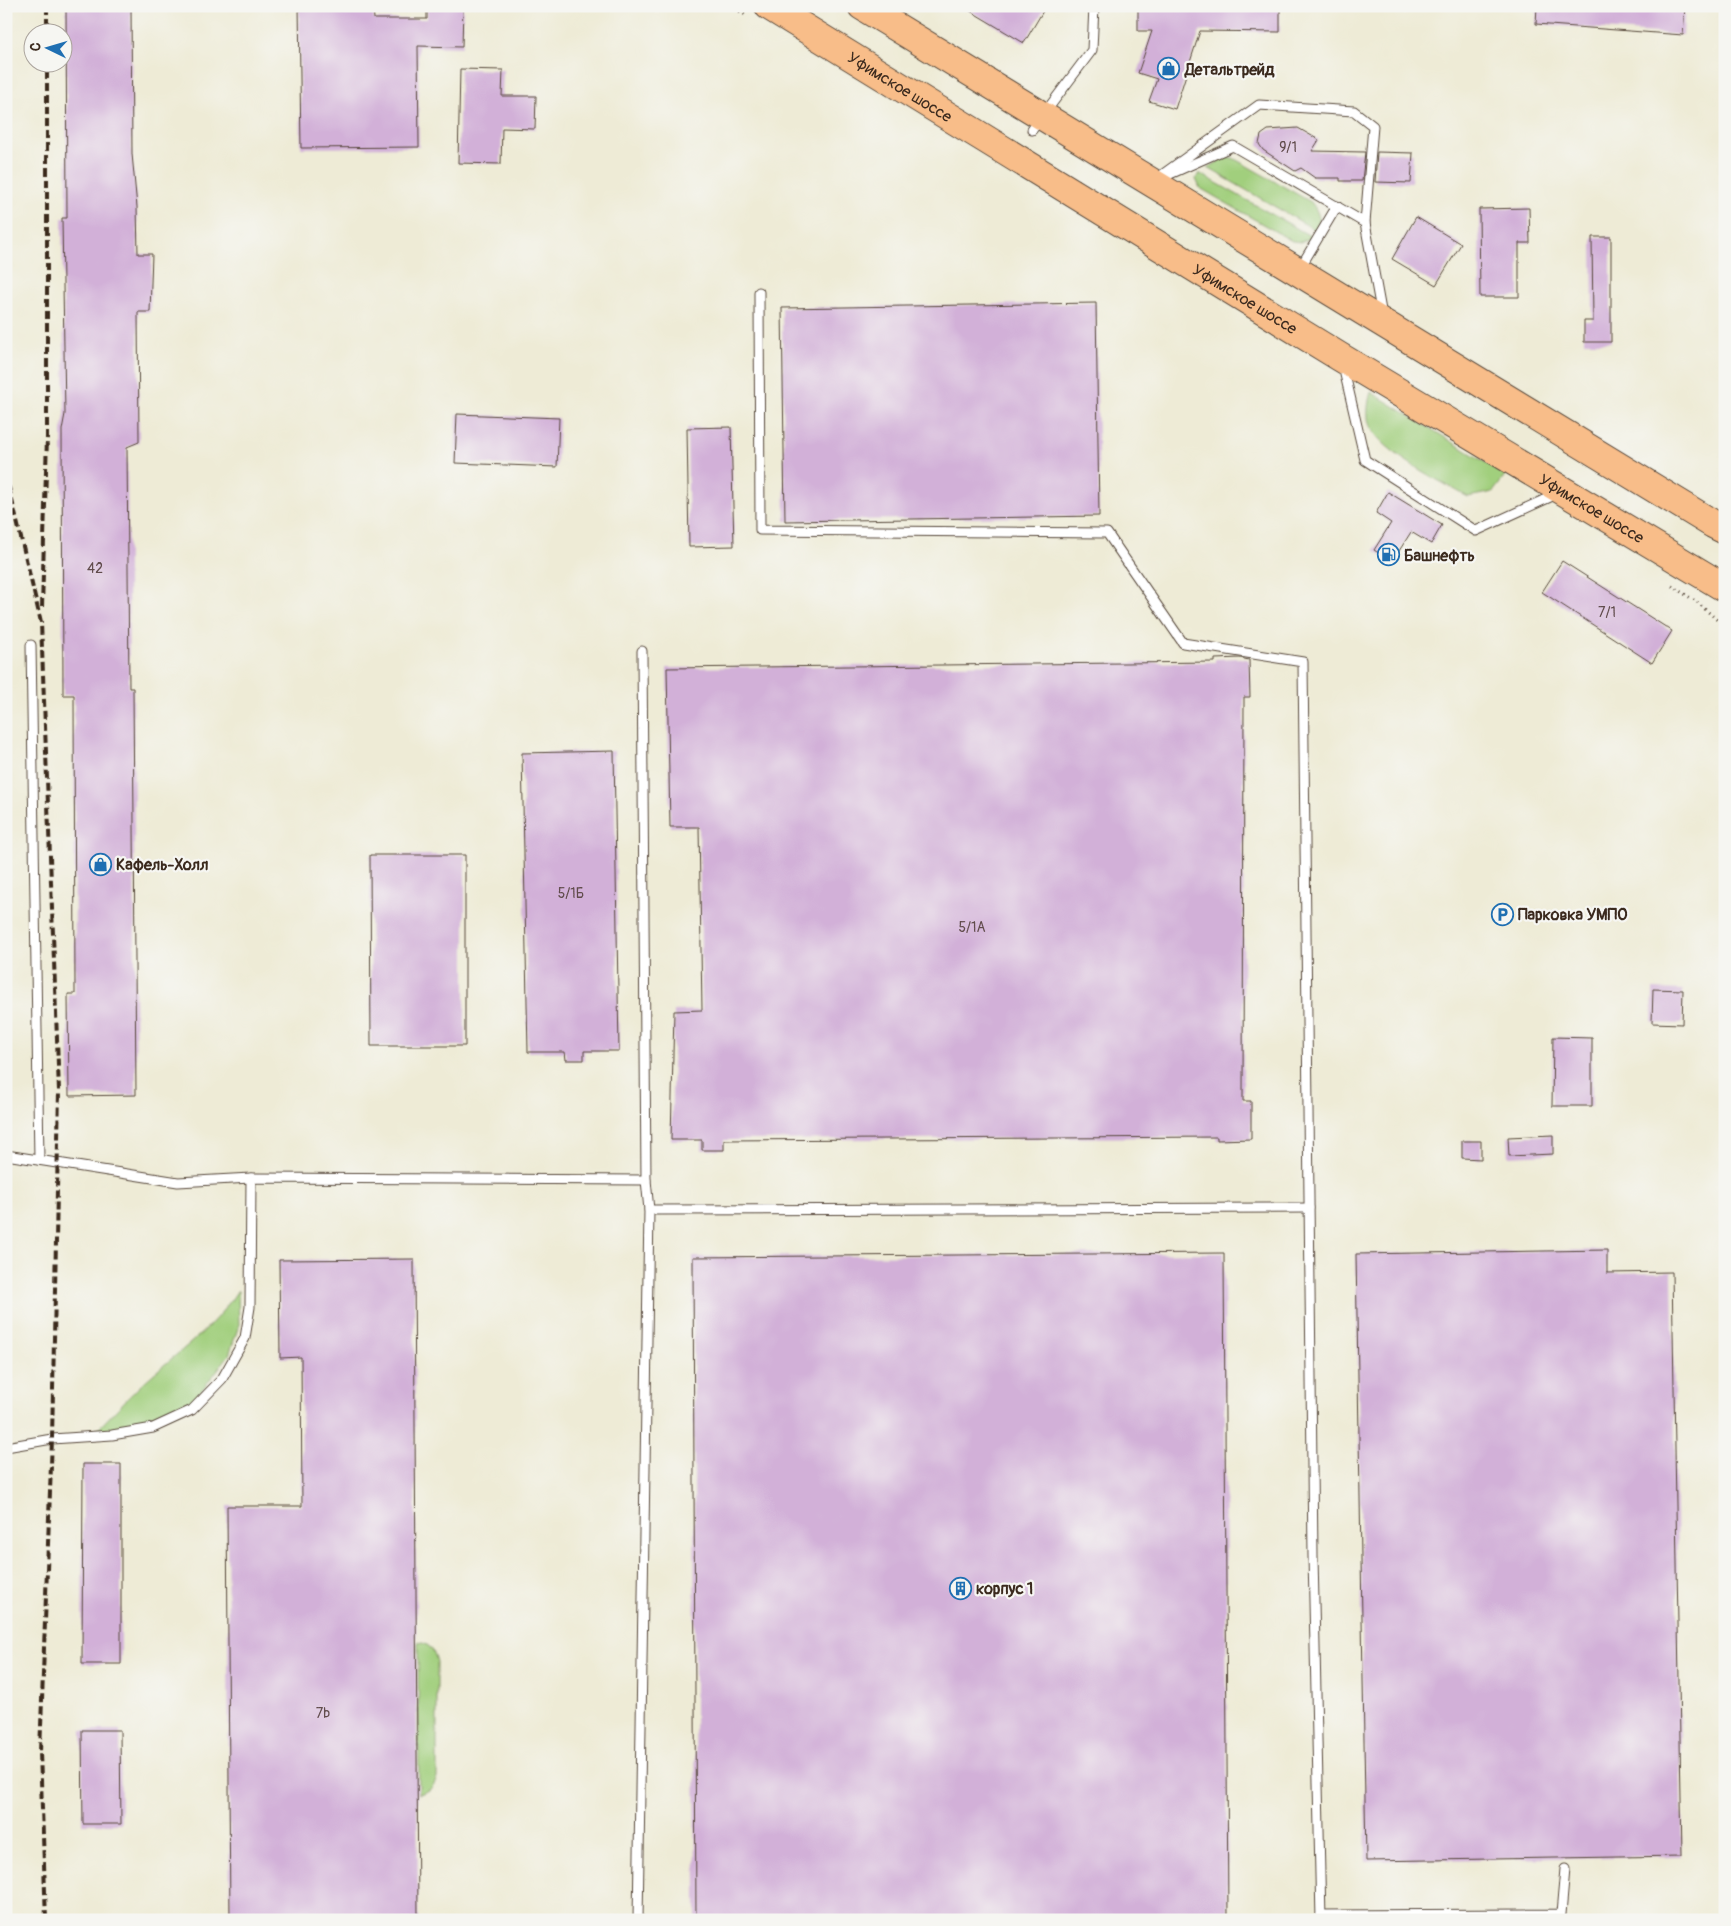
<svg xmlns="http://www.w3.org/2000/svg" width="1731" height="1926" font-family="Pangolin,sans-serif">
  <rect width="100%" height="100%" fill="#f6f6f2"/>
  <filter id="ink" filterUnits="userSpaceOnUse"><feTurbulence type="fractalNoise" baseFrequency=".02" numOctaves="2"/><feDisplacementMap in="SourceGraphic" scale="10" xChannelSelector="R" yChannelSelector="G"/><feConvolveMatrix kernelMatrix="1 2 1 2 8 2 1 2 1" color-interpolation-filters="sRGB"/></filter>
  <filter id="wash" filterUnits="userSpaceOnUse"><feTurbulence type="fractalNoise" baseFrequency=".0096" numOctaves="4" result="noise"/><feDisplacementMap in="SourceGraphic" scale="20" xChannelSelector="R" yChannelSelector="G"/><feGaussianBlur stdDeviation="1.12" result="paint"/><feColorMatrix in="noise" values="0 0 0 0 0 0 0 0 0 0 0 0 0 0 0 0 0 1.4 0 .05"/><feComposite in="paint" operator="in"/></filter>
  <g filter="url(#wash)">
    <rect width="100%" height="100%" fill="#eeebd6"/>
    <g fill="#a1cf7d" stroke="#6e7c4e">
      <path d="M 1224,158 L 1233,158 L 1311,202 C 1318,211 1322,220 1317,231 L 1208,168 Z"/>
      <path d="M 1199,173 L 1312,237 L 1301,242 L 1292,241 L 1200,188 L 1196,179 Z"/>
      <path d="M 1371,392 L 1506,475 L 1493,492 L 1468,497 C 1440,481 1384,454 1370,426 C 1366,417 1368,401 1371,392 Z"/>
      <path d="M 238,1290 L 239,1325 L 229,1355 L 188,1408 L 150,1422 L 93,1434 C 110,1417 125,1400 142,1384 C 178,1351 210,1333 238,1290 Z"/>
      <path d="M 418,1642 C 430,1644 434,1650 437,1662 L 437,1777 C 433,1788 429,1792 419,1794 Z"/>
    </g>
    <g id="blocks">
      <g fill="#d2b0d8">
        <path d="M 66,6 L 131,6 L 132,154 L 137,207 L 138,254 L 152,254 L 150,312 L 138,312 L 139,442 L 127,447 L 129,688 L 133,688 L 136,1095 L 69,1096 L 68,994 L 75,994 L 74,695 L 63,695 L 62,430 L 65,414 L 62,218 L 67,218 Z"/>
        <path d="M 299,6 L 373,6 L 374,19 L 427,19 L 427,6 L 463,6 L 462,47 L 418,46 L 419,147 L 301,148 Z"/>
        <path d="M 962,6 L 1046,6 L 1024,43 Z"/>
        <path d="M 1138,6 L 1280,6 L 1280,32 L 1200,31 L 1175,109 L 1149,101 L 1157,79 L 1138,73 L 1152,31 L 1138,31 Z"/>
        <path d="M 1537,6 L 1685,6 L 1683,35 L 1536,24 Z"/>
        <path d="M 460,69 L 503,70 L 502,96 L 536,96 L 535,129 L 502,128 L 501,164 L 458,163 Z"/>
        <path d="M 1298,128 L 1319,140 L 1312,151 L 1365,152 L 1362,181 L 1340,181 L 1340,178 L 1315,178 L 1301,168 L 1295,171 L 1263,150 L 1259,144 L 1261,135 L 1268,130 Z"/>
        <path d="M 1377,152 L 1413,153 L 1411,183 L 1375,182 Z"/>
        <path d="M 1529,208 L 1530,243 L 1519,243 L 1519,297 L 1480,297 L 1479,209 Z"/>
        <path d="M 1416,217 L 1461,244 L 1436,285 L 1392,259 Z"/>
        <path d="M 1592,237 L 1611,237 L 1611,342 L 1584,342 L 1584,321 L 1593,321 Z"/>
        <path d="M 1096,303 L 1099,516 L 785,521 L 782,308 Z"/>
        <path d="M 457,414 L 559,418 L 557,467 L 455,463 Z"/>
        <path d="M 731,427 L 734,546 L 689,547 L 687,428 Z"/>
        <path d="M 1388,492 L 1442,525 L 1431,544 L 1411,532 L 1392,562 L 1374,550 L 1391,523 L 1376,513 Z"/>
        <path d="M 1562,561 L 1672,631 L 1652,663 L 1542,592 Z"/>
        <path d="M 1240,658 L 1249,660 L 1250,697 L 1244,697 L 1243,1101 L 1251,1101 L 1251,1139 L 1217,1140 L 1217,1137 L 724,1140 L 724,1150 L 702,1150 L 702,1140 L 671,1140 L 674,1011 L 702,1010 L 699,827 L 670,827 L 667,668 L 1215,662 L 1215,659 Z"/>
        <path d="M 614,751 L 619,1051 L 584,1051 L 584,1060 L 566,1060 L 565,1052 L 528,1052 L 522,753 Z"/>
        <path d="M 370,855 L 465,855 L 465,1046 L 371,1046 Z"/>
        <path d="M 1653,989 L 1683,990 L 1682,1024 L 1652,1023 Z"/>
        <path d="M 1553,1037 L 1592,1038 L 1592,1106 L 1552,1106 Z"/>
        <path d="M 1553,1135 L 1553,1154 L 1509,1156 L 1508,1137 Z"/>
        <path d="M 1462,1141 L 1481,1141 L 1481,1159 L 1462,1158 Z"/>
        <path d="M 1607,1250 L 1607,1273 L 1672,1272 L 1682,1856 L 1366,1861 L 1356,1254 Z"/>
        <path d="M 1224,1253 L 1228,1920 L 696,1920 L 693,1257 Z"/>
        <path d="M 414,1259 L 418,1920 L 230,1920 L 227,1506 L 302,1506 L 301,1357 L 280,1358 L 279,1260 Z"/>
        <path d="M 83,1464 L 121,1464 L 121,1664 L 82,1664 Z"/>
        <path d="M 82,1730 L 120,1730 L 121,1824 L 83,1824 Z"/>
      </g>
    </g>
  </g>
  <g filter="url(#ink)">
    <use href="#blocks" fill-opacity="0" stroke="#56473a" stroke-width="1"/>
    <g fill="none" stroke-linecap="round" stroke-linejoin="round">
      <defs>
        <g id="service">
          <path d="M 1032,130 L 1092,50 L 1094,6"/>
          <path d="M 1168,175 L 1233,146 L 1365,223 L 1382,316"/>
          <path d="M 1155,180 L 1259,105 L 1354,111 L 1373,126 L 1365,223"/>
          <path d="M 1300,268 L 1337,206"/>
          <path d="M 759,292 L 760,530 L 1107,533 L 1183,643 L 1303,662 L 1313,1556 L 1321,1920"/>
          <path d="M 1343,366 L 1365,460 L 1476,531 L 1559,493"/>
          <path d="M 31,645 L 39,1160"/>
          <path d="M 6,1155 L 178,1182 L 251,1178 L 646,1180"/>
          <path d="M 649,1210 L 1309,1208"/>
          <path d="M 6,1447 L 52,1439 L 112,1435 L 153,1428 L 192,1410 L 222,1379 L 245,1338 L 250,1307 L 251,1178"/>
          <path d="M 1321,1915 L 1561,1914 L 1565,1869"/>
          <path d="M 638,1920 L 649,1210 L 646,1180 L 642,651"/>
        </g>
        <g id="primary">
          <path id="s1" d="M 769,6 L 1340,357 L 1725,588"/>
          <path d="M 862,6 L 1713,524 L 1725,530"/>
        </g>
      </defs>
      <use href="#service" stroke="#56473a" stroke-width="11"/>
      <use href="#primary" stroke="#56473a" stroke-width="30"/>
      <g stroke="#56473a" stroke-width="3" stroke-dasharray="1 4" stroke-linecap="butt">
        <path d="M 731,6 L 747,16"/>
        <path d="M 1672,586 L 1697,602 L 1725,627"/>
      </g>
      <use href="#service" stroke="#fff" stroke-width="9"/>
      <use href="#primary" stroke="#f8bd89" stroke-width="28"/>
      <g stroke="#3b2a1e" stroke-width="4" stroke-dasharray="8 4" stroke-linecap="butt">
        <path d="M 47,6 L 47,32"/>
        <path d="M 6,475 L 41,622 L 59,1091 L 52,1439 L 40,1752 L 46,1920"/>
        <path d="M 42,607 L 47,437 L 47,62"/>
      </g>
    </g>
  </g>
  <defs>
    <symbol id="shop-ring" viewBox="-11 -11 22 22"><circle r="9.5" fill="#f6f6f2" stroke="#1f6fb2" stroke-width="1.5"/><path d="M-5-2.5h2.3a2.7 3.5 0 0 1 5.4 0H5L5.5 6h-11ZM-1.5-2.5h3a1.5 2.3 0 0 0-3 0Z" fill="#1f6fb2"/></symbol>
    <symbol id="fuel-ring" viewBox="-11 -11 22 22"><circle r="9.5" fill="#f6f6f2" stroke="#1f6fb2" stroke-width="1.5"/><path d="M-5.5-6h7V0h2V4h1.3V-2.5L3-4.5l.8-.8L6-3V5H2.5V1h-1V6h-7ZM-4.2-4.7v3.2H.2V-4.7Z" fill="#1f6fb2"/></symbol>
    <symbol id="parking-ring" viewBox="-11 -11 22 22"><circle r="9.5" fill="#f6f6f2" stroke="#1f6fb2" stroke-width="1.5"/><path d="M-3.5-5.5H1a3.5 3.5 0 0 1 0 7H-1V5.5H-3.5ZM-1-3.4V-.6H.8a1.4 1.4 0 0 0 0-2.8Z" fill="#1f6fb2"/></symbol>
    <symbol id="building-ring" viewBox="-11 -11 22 22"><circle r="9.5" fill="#f6f6f2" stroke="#1f6fb2" stroke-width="1.5"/><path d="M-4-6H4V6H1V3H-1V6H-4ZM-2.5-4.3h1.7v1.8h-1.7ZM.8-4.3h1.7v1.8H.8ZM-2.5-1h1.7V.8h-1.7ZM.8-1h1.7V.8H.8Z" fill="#1f6fb2"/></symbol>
  </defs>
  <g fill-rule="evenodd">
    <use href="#shop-ring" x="1156" y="56" width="25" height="25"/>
    <use href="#fuel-ring" x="1376" y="542" width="25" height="25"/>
    <use href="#shop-ring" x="88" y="852" width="25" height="25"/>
    <use href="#parking-ring" x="1490" y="902" width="25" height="25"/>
    <use href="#building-ring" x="948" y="1576" width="25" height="25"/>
  </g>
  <g text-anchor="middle" stroke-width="4.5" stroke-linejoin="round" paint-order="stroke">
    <g font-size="14" fill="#614c4c">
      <text x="1288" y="152">9/1</text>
      <text x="95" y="573">42</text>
      <text x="1607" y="617">7/1</text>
      <text x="571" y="898">5/1Б</text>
      <text x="972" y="932">5/1А</text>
      <text x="323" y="1718">7b</text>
    </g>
    <g font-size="16" font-weight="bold" fill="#3b2a1e" stroke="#f6f6f2" text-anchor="start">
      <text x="1185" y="75">Детальтрейд</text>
      <text x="1404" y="561">Башнефть</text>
      <text x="116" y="870">Кафель-Холл</text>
      <text x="1518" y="920">Парковка УМПО</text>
      <text x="976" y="1594">корпус 1</text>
    </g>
    <g font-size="16" fill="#3b2a1e" stroke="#f6f6f2">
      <text dy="6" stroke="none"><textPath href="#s1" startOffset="154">Уфимское шоссе</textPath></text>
      <text dy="6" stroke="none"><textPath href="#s1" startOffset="559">Уфимское шоссе</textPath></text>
      <text dy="6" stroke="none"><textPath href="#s1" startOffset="964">Уфимское шоссе</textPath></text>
    </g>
  </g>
  <rect width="1731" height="1926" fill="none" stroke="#f6f6f2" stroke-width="25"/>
  <g transform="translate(48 48) rotate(275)"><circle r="24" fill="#f6f6f2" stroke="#aba49d"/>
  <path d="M0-4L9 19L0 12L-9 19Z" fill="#1f6fb2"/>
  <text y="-8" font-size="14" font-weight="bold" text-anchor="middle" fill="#3b2a1e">С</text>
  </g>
</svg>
